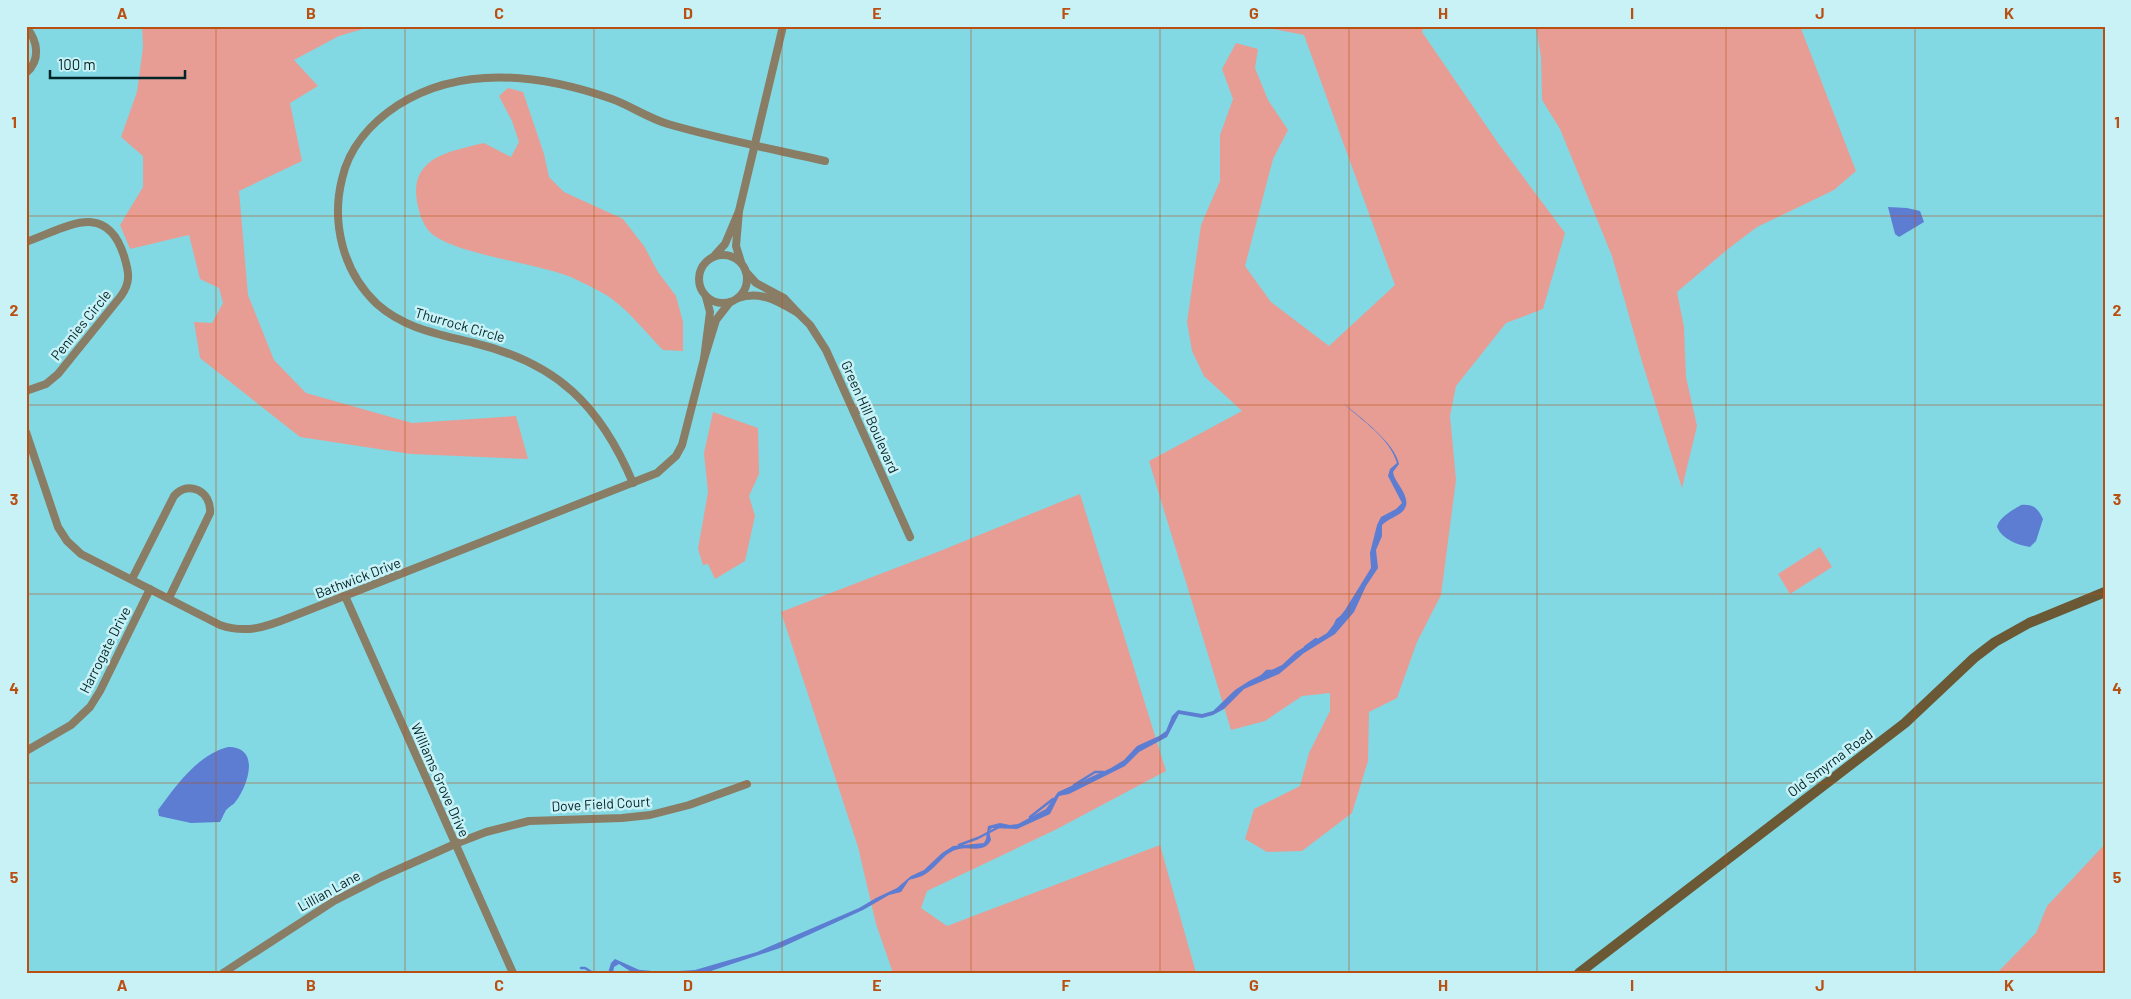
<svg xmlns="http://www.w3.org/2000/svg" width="2131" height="999" font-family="Barlow,sans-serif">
  <rect width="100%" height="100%" fill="#82d9e4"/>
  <g fill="#e79d94">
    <path d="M 142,26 L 373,26 L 339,36 L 294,60 L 318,86 L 290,103 L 302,161 L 239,191 L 248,295 L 274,360 L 306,393 L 412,423 L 516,416 L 528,459 L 411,454 L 300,437 L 200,358 L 194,322 L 212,323 L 223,303 L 219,288 L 200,279 L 189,235 L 130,249 L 120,225 L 143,187 L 143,156 L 121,137 L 137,92 L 143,47 Z"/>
    <path d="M 1259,26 L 1424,26 L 1422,32 L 1498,143 L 1565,233 L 1543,309 L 1506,323 L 1456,386 L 1450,416 L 1456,480 L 1441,595 L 1417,642 L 1397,698 L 1369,712 L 1368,761 L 1352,813 L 1302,851 L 1267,852 L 1245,839 L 1254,809 L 1300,786 L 1309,753 L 1330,711 L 1330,693 L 1302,696 L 1265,721 L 1231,730 L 1149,461 L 1242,411 L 1204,376 L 1192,351 L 1187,322 L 1201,225 L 1220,181 L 1220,135 L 1233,99 L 1222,69 L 1236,43 L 1258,49 L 1255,68 L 1268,100 L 1288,130 L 1273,159 L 1245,266 L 1271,302 L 1329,346 L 1395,285 L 1304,35 Z"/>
    <path d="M 1536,26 L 1800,26 L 1856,171 L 1834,190 L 1757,227 L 1728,249 L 1677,292 L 1684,327 L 1686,377 L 1697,426 L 1682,488 L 1643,365 L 1612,256 L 1560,129 L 1542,100 L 1541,57 Z"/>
    <path d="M 508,88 L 523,92 L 544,154 L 549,177 L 564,192 L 623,219 L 644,246 L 658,272 L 676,296 L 683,322 L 683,351 L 663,350 C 646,333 631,313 612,299 C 601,291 587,285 575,279 C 541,263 447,254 428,230 C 420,219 416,203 416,190 C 417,155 456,150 484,143 L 511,157 L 519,142 L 512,121 L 499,96 Z"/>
    <path d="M 713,412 L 758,428 L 759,474 L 749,496 L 755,516 L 745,561 L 715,579 L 708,564 L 703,565 L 698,549 L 708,492 L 704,453 Z"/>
    <path d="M 1080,494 L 1166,771 L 1055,830 L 927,891 L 921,908 L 947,926 L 1160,845 L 1196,973 L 893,973 L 876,924 L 858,847 L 781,612 L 940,551 Z"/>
    <path d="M 1820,547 L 1832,567 L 1790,594 L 1778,574 Z"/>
    <path d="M 2105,844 L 2105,973 L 1997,973 L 2036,933 L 2047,906 Z"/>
  </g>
  <g fill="#5c7dd2">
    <path d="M 1888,207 L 1907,208 L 1920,211 L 1924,222 L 1899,237 L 1895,234 Z"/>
    <path d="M 1343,403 C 1360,417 1395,443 1399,464 L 1393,472 L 1394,476 C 1398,486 1414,501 1402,512 C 1396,517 1388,519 1382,525 L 1382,536 L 1376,550 L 1378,568 L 1366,586 L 1354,612 L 1335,634 L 1304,653 L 1279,674 L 1244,689 L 1224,709 L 1213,715 L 1202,718 L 1179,714 L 1167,737 L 1139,752 L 1125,766 L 1069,794 L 1059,796 L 1050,814 L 1017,829 L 992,828 L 989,831 L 991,840 C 984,854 970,846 959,849 C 944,852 939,865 927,873 C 922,877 915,878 909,880 L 901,892 L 889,895 L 863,910 L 780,948 L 708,972 L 633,973 L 619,964 L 614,967 L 613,973 L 608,973 L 611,963 L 615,959 L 646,973 L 695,970 L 757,952 L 859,908 L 876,898 L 897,888 L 911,876 L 924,870 L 942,853 L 953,846 L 984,843 L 986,839 L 988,826 L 1000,823 L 1010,825 L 1018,824 L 1046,809 L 1058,792 L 1111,768 L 1124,760 L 1137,746 L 1159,736 L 1166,731 L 1172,716 L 1178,710 L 1202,714 L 1213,711 L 1235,690 L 1249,681 L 1282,665 L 1296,652 L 1327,633 L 1345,610 L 1371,568 L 1370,553 L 1377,525 L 1381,517 L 1396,509 L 1402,503 L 1388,476 L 1390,469 L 1397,463 C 1390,438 1361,420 1343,403 Z"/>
    <path d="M 2021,505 C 2033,504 2038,508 2043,519 L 2036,541 L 2030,547 C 2017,545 2002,539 1997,527 C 1999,517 2013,510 2021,505 Z"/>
    <path d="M 228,747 C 261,747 248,785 236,801 C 233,806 227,807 225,812 C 223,815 222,819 220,822 L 191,823 L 159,816 L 158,810 C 176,786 197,755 228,747 Z"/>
  </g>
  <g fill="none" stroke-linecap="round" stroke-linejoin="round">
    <g stroke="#5c7dd2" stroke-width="2.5">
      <path d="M 1334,627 L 1337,620 L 1341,617"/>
      <path d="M 1305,647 L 1316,639"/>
      <path d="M 1261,677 L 1267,671 L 1273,671"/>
      <path d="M 1074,785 L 1095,772 L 1103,772"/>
      <path d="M 1030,817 L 1053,799"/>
      <path d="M 959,845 L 978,838 L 999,827"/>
      <path d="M 581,968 L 585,968 L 593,973"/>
      <path d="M 638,971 L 650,972"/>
    </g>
    <g stroke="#897d65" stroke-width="8">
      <path d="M 26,27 C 38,41 41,60 26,73"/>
      <path d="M 739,211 L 783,26"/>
      <path d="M 26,242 C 66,228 106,199 124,256 C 129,272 131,282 121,296 L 58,374 L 46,384 L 26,391"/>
      <path d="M 715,255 L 725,244 L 739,211 L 736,246 L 741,262"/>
      <circle cx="723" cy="279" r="24"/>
      <path d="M 706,297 L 710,312 L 704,359 L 716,320 L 730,302"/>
      <path d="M 738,298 C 761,290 779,302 798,313 L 784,298 L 756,283 L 746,272"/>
      <path d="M 798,313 L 810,325 L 826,350 L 910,537"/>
      <path d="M 854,412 L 868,406"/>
      <path d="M 26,432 L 58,527 L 67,541 L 81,554 L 220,625 C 246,634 266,627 291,617 L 657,473 L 676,456 L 682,445 L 704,359"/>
      <path d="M 633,483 C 600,405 557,363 474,343 C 439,334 405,329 377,304 C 343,272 331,223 342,179 C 349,147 372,122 398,105 C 464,63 543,75 612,99 C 631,106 648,118 668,124 C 719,139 773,149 825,161"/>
      <path d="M 132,579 L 174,496 C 189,479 212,492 210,513 L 169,598"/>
      <path d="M 345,596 L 513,973"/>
      <path d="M 26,751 L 71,725 L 90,707 L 100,691 L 150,589"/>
      <path d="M 223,973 L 334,901 L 381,877 L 455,844 L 486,832 L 529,821 L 622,818 L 650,815 L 689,805 L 747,784"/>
    </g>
    <path stroke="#6a5934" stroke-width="10" d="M 1579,973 L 1905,723 L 1974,658 L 1995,642 L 2029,623 L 2105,592"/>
  </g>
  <path fill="none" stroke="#ba4f12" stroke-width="1" stroke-opacity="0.55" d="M 216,26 L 216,973M 405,26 L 405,973M 594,26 L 594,973M 782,26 L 782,973M 971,26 L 971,973M 1160,26 L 1160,973M 1349,26 L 1349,973M 1537,26 L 1537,973M 1726,26 L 1726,973M 1915,26 L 1915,973M 26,216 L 2105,216M 26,405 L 2105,405M 26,594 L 2105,594M 26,783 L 2105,783"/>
  <g text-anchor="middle" stroke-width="5" stroke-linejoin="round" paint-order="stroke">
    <g font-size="14" fill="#002529" stroke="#c9f2f7">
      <text transform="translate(81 325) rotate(-51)" y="5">Pennies Circle</text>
      <text transform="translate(460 325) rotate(16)" y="5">Thurrock Circle</text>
      <text transform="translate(870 417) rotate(66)" y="5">Green Hill Boulevard</text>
      <text transform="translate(358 578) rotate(-21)" y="5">Bathwick Drive</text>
      <text transform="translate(105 650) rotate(-63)" y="5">Harrogate Drive</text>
      <text transform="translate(1830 763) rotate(-37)" y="5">Old Smyrna Road</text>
      <text transform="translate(440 780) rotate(66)" y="5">Williams Grove Drive</text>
      <text transform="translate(601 804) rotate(-3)" y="5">Dove Field Court</text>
      <text transform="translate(329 891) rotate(-29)" y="5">Lillian Lane</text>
    </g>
  </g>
  <rect width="2131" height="999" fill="none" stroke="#c9f2f7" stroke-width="55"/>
  <path d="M50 70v8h135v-8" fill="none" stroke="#002529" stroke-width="2.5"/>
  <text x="58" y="70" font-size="15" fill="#002529" stroke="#c9f2f7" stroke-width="4" paint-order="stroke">100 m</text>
  <rect x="28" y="28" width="2076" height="944" fill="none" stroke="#ba4f12" stroke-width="2"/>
  <g font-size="16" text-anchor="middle" font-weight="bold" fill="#ba4f12">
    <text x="122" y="19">A</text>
    <text x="311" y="19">B</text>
    <text x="499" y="19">C</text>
    <text x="688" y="19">D</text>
    <text x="877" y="19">E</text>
    <text x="1066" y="19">F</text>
    <text x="1254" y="19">G</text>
    <text x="1443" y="19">H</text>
    <text x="1632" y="19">I</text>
    <text x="1820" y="19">J</text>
    <text x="2009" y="19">K</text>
    <text x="14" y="128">1</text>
    <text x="2117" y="128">1</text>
    <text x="14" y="316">2</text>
    <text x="2117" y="316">2</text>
    <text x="14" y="505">3</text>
    <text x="2117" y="505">3</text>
    <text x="14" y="694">4</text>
    <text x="2117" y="694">4</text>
    <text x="14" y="883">5</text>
    <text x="2117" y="883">5</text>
    <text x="122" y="991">A</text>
    <text x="311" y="991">B</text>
    <text x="499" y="991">C</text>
    <text x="688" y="991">D</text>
    <text x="877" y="991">E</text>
    <text x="1066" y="991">F</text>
    <text x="1254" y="991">G</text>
    <text x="1443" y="991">H</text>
    <text x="1632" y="991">I</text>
    <text x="1820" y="991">J</text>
    <text x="2009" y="991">K</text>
  </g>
</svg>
